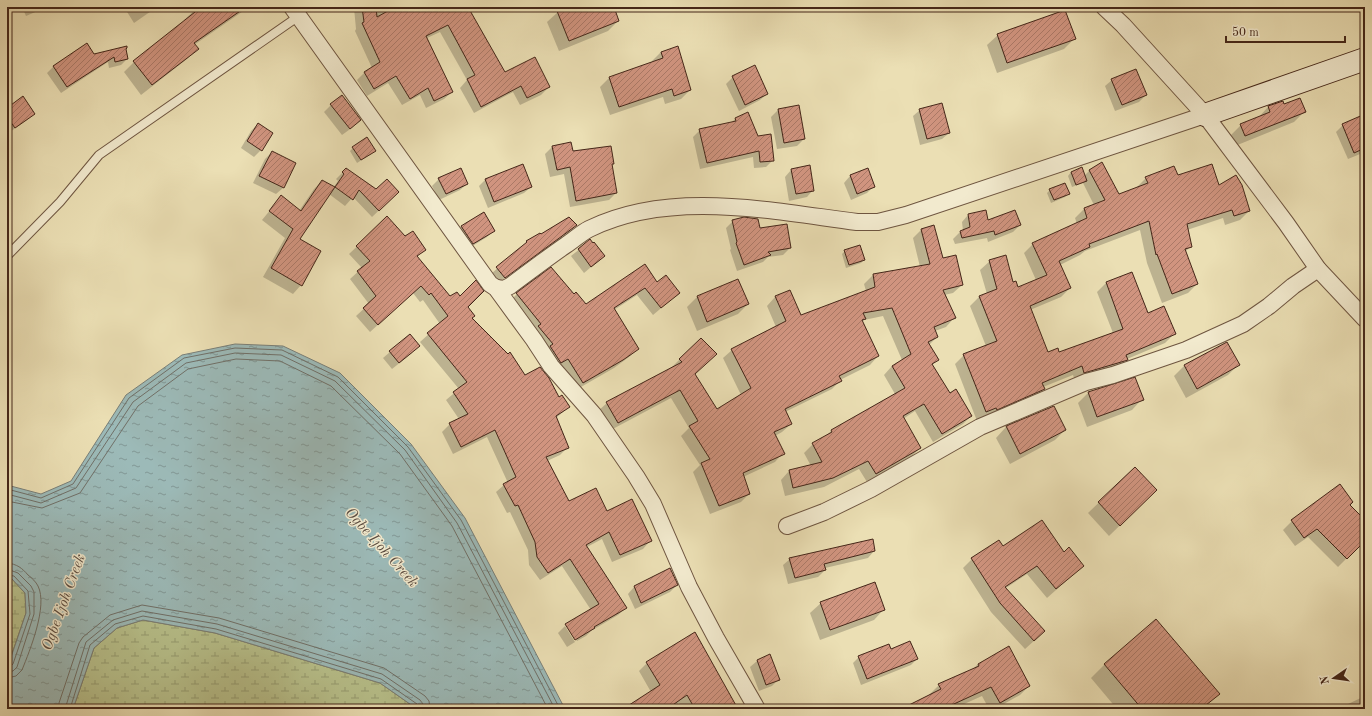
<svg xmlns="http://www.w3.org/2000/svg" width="1372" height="716" font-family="'Old Standard TT',serif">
  <defs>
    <pattern id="wetland-marsh" width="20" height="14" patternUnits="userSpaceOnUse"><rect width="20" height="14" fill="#b8c18c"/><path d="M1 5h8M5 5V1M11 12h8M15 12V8" fill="none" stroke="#979d72"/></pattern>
    <pattern id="water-ripples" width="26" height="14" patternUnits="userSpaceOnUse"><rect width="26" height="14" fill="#9cbab8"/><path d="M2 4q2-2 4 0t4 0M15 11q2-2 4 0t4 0" fill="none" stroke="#819795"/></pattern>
    <pattern id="building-hatch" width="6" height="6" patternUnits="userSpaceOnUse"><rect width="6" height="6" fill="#d0947f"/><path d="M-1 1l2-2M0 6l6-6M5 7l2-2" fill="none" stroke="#ab7967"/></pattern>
  </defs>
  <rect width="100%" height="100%" fill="#ebdfb4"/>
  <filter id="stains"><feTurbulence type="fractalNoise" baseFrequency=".005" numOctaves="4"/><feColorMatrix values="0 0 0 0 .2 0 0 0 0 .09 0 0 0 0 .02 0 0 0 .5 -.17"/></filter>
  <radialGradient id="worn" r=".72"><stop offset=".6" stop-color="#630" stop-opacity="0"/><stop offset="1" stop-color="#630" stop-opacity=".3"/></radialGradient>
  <g fill="url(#wetland-marsh)" stroke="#7e7452">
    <path d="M 7,578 L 12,579 L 25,593 L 26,613 L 7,668 Z"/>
    <path d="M 143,620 L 215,633 L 380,683 L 417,709 L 73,709 L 94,648 L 117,628 Z"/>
  </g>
  <path fill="url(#water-ripples)" stroke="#797f78" d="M 235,344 L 283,346 L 340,373 L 411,444 L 465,518 L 565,709 L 417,709 L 380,683 L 215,633 L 143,620 L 117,628 L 94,648 L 73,709 L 7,709 L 7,669 L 26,613 L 25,593 L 12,579 L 7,578 L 7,485 L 41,494 L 71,481 L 126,395 L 182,355 Z"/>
  <g fill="#0003">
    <path d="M 22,7 L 47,7 L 26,16 Z"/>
    <path d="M 124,7 L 157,7 L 134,23 Z"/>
    <path d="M 198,7 L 249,7 L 194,45 L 197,48 L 187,59 L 141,95 L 124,72 L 134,62 L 185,22 L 184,20 Z"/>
    <path d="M 355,7 L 467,7 L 504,74 L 549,87 L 541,95 L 520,105 L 513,92 L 474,113 L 460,88 L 467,80 L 440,32 L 427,38 L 452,92 L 444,99 L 426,108 L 420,95 L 402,105 L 388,83 L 367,96 L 357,80 L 365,72 L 372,68 L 355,31 L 356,29 L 354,8 Z"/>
    <path d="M 570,7 L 613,7 L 618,21 L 608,31 L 559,51 L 547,22 L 558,12 Z"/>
    <path d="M 932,7 L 945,7 L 934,12 Z"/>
    <path d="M 998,35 L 1074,39 L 1064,49 L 997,73 L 987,45 Z"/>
    <path d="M 125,49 L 127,59 L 121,65 L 109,68 L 108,62 L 61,93 L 47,73 L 54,66 L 93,55 Z"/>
    <path d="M 661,52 L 690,90 L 681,99 L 665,104 L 663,97 L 610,115 L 600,87 L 609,78 L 653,63 L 652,61 Z"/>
    <path d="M 733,77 L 767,94 L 760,100 L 739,111 L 726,84 Z"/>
    <path d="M 1112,80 L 1146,95 L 1139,102 L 1115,111 L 1105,86 Z"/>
    <path d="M 1283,102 L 1284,105 L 1304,112 L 1294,122 L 1235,146 L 1231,135 L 1241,125 L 1258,118 L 1268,107 Z"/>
    <path d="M 331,105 L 353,127 L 342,135 L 324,112 Z"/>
    <path d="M 7,109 L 34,113 L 27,120 L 7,134 Z"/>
    <path d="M 778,110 L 804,139 L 797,146 L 777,149 L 771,117 Z"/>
    <path d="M 920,110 L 949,133 L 942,139 L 920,145 L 913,116 Z"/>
    <path d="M 1365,116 L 1365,152 L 1348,159 L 1336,132 L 1343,125 Z"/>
    <path d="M 735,119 L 757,137 L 773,160 L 766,167 L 754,168 L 753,157 L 700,169 L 693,137 L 700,130 L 731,123 Z"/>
    <path d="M 258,124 L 261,150 L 254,157 L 241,148 L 251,131 Z"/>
    <path d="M 570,143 L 572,152 L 611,165 L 616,193 L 609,200 L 570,207 L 564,174 L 550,177 L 545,154 L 552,147 Z"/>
    <path d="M 353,148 L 371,154 L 357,163 L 350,151 Z"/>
    <path d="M 272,152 L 295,164 L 283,188 L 276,194 L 253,183 L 265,159 Z"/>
    <path d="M 346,169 L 391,199 L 372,217 L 353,197 L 345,206 L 329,194 L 299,240 L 301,285 L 293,294 L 263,277 L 285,238 L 262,220 L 281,197 L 299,211 L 314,189 L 322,181 L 333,188 L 338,181 L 336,179 Z"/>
    <path d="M 1081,169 L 1084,176 L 1090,170 L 1119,196 L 1138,188 L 1137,187 L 1146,178 L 1177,176 L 1218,186 L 1249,211 L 1240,220 L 1225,225 L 1223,218 L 1187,230 L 1190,247 L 1185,252 L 1197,284 L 1188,293 L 1162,303 L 1147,263 L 1140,230 L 1085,251 L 1080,255 L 1060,265 L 1070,288 L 1061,297 L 1030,310 L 1047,353 L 1059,353 L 1113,333 L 1097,292 L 1106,283 L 1132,273 L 1148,314 L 1174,334 L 1165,343 L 1127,359 L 1118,368 L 1075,381 L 1073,375 L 1043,387 L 1044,389 L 1035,398 L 977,421 L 955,364 L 964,355 L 986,346 L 970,306 L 979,297 L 987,294 L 980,270 L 990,261 L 1018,288 L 1036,280 L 1024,253 L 1033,244 L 1077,224 L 1075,218 L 1084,209 L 1094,205 L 1083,183 L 1072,187 L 1068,176 L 1071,172 Z"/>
    <path d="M 791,170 L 813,190 L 807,197 L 789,201 L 785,177 Z"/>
    <path d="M 850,176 L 874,186 L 867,193 L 851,200 L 844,183 Z"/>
    <path d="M 439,179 L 467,184 L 460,190 L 439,200 L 432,186 Z"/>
    <path d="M 486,179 L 531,187 L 524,193 L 488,208 L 479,186 Z"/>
    <path d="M 1050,190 L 1068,194 L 1065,197 L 1051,203 L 1047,193 Z"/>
    <path d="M 483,214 L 494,230 L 487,237 L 466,250 L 455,234 L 461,227 Z"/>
    <path d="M 968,215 L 987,222 L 1020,225 L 1013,232 L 988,242 L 987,238 L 955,244 L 953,239 L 960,232 L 963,231 L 962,222 Z"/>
    <path d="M 387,218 L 405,238 L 424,250 L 417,257 L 450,298 L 466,307 L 471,319 L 525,376 L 559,399 L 569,407 L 556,418 L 568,447 L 560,455 L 547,461 L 568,502 L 606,512 L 650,541 L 643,549 L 612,562 L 602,539 L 587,547 L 626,608 L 618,615 L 591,631 L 586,636 L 577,641 L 567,626 L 565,626 L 591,610 L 562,566 L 540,580 L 529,565 L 528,550 L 510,512 L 507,513 L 496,492 L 504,485 L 508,483 L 487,437 L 453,454 L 442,432 L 450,424 L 459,419 L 446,400 L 459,389 L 420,342 L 440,324 L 423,300 L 420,302 L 413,293 L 370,332 L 356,316 L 369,304 L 350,279 L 362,268 L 349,254 Z"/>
    <path d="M 733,221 L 760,229 L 790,248 L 783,255 L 768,257 L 763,262 L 737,271 L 730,250 L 731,249 L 726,228 Z"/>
    <path d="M 576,225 L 570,231 L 498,283 L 491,274 L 527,242 L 539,234 L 540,235 Z"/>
    <path d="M 921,230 L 962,285 L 953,293 L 944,295 L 954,318 L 946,327 L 935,331 L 937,337 L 929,345 L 937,360 L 932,365 L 949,394 L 971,416 L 963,424 L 933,442 L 915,411 L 903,419 L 920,448 L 911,457 L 867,482 L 859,469 L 824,487 L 785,496 L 781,480 L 789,471 L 811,466 L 804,453 L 813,444 L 825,437 L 831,431 L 895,394 L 884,375 L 892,366 L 902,360 L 883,316 L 864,320 L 862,322 L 878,356 L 870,365 L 840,380 L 840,381 L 832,389 L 785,412 L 791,424 L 782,432 L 775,436 L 783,453 L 775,462 L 743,477 L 749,494 L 741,502 L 710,514 L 693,472 L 700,465 L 681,436 L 689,428 L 671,398 L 609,431 L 598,411 L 607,403 L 671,368 L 680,359 L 694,374 L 716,410 L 741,395 L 723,358 L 732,350 L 776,327 L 767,306 L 775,297 L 790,291 L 801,316 L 866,291 L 864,284 L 873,275 L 920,267 L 913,238 Z"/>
    <path d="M 590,241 L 604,256 L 584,273 L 571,256 Z"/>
    <path d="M 845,251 L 864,260 L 861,263 L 846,268 L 842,254 Z"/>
    <path d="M 738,280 L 748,304 L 738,314 L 697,331 L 687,307 L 697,297 Z"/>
    <path d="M 657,284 L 679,293 L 653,315 L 637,295 L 614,310 L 638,349 L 629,357 L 614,368 L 574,391 L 509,302 L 517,294 L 574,295 L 586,305 Z"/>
    <path d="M 1227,343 L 1239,364 L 1228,375 L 1186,398 L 1174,376 L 1184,366 Z"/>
    <path d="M 390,352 L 412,353 L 392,369 L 383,358 Z"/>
    <path d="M 1088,393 L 1142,399 L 1132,410 L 1087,427 L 1078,403 Z"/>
    <path d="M 1053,407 L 1065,430 L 1055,440 L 1010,464 L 996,438 L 1006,427 Z"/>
    <path d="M 1135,468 L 1146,500 L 1109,536 L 1088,513 Z"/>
    <path d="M 1340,485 L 1349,505 L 1365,522 L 1365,540 L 1338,567 L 1308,537 L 1295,546 L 1283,530 L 1292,521 Z"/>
    <path d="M 1003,547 L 1083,566 L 1047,598 L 1027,574 L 1006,588 L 1035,640 L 1025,649 L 991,612 L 963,568 L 972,559 Z"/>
    <path d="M 820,551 L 821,552 L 874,551 L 868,558 L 825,568 L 825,570 L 818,577 L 788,584 L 783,565 L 790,559 Z"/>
    <path d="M 670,569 L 677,585 L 670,592 L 635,609 L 628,594 L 634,587 Z"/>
    <path d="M 821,603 L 884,609 L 874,620 L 820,640 L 810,613 Z"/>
    <path d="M 1156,620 L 1218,694 L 1202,709 L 1117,709 L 1091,678 L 1104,665 Z"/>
    <path d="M 565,626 L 575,642 L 567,647 L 558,633 Z"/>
    <path d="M 890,651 L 917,659 L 911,665 L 861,685 L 853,663 L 859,657 Z"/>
    <path d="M 770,656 L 779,679 L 772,686 L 759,691 L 750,667 L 757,661 Z"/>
    <path d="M 647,663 L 737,709 L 682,709 L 679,703 L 670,709 L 625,709 L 651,692 L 639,671 Z"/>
    <path d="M 978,664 L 1029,686 L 1020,695 L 995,709 L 989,709 L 982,696 L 953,709 L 905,709 L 930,696 L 929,695 L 939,685 L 972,670 Z"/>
    <path d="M 1365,696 L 1365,709 L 1343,709 L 1348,704 Z"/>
  </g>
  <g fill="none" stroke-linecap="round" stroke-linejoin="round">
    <g stroke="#707068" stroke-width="1">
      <path d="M 7,489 L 41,498 L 73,484 L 129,398 L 184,358 L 235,348 L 282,350 L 338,377 L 408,447 L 461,520 L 560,709"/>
      <path d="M 7,494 L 41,503 L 76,488 L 133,402 L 186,363 L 235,353 L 281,355 L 335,381 L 405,450 L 457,523 L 555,709"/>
      <path d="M 7,501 L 42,508 L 80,493 L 138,406 L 188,369 L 236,359 L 280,361 L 331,386 L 400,454 L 452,526 L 548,709"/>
      <path d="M 7,563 C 17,564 22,568 28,575 C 32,578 36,582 38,586 C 48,606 30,650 22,670 L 16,676 L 7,678"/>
      <path d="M 7,569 L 18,573 L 31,586 L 34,592 L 34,614 L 17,667 L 13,671 L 7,672"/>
      <path d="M 7,575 L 14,576 L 28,591 L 30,614 L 13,664 L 10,667 L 7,667"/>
      <path d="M 59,709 L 59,703 L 79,643 L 83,637 L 110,615 L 142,605 L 219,618 L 384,668 L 425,696 L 429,701 L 430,709"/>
      <path d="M 65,709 L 86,642 L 113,620 L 142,611 L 217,624 L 382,674 L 420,700 L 423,704 L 424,709"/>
      <path d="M 70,709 L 90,645 L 115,624 L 143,616 L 216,629 L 381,679 L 417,704 L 419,709"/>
    </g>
  </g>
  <g fill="url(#building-hatch)" stroke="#452719">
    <path d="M 192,7 L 246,7 L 194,43 L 199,49 L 152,85 L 133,61 L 195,12 Z"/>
    <path d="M 362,7 L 376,7 L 377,17 L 395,7 L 468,7 L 505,72 L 535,57 L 550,87 L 527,98 L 521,86 L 481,107 L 467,79 L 475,75 L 448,25 L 426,36 L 453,92 L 434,101 L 428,88 L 410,99 L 396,76 L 374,89 L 364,72 L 380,62 L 362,23 L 364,22 Z"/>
    <path d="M 568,7 L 614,7 L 619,21 L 569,41 L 557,11 Z"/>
    <path d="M 1065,10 L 1076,39 L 1007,63 L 997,34 Z"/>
    <path d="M 87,43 L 94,54 L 127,46 L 127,48 L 126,49 L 128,59 L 115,62 L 114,57 L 67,87 L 53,66 Z"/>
    <path d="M 678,46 L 691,90 L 674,96 L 672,89 L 619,107 L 609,77 L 663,58 L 661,52 Z"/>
    <path d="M 755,65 L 768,94 L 745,105 L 732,76 Z"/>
    <path d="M 1136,69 L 1147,95 L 1122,105 L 1111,79 Z"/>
    <path d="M 342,95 L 361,120 L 350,129 L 330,104 Z"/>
    <path d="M 23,96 L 35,114 L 15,128 L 7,117 L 7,108 Z"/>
    <path d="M 1300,98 L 1306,112 L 1245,136 L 1240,124 L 1270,112 L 1268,106 L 1283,101 L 1284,104 Z"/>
    <path d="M 942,103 L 950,133 L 927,139 L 919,109 Z"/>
    <path d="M 799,105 L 805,139 L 784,143 L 778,109 Z"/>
    <path d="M 748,112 L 758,136 L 771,134 L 774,161 L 760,162 L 759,151 L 707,163 L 699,129 L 736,121 L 735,118 Z"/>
    <path d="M 1365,114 L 1365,148 L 1354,153 L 1342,124 Z"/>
    <path d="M 258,123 L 273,133 L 262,151 L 247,141 Z"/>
    <path d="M 367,137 L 376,151 L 361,160 L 352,147 Z"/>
    <path d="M 571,142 L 573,151 L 611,146 L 614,164 L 612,164 L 617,193 L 576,201 L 570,167 L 557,170 L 552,146 Z"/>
    <path d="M 272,151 L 296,163 L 284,188 L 259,176 Z"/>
    <path d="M 1102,162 L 1119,194 L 1148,183 L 1145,177 L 1174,166 L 1178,175 L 1212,164 L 1219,185 L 1236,175 L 1242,185 L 1250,211 L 1234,216 L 1232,210 L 1187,224 L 1192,247 L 1185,249 L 1198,284 L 1172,294 L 1157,254 L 1156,255 L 1149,221 L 1089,244 L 1090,247 L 1059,261 L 1071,288 L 1030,306 L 1048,352 L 1058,348 L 1059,352 L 1123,329 L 1106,282 L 1132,272 L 1148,313 L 1164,306 L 1176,334 L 1126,355 L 1128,360 L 1084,373 L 1082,366 L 1042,383 L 1045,389 L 997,410 L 996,408 L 986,412 L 963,354 L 997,341 L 979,296 L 997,289 L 989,260 L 1006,255 L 1013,282 L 1016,281 L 1018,287 L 1047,275 L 1032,243 L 1087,218 L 1084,208 L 1105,200 L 1089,170 Z"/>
    <path d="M 523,164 L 532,187 L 494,202 L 485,179 Z"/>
    <path d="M 810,165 L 814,191 L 796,194 L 791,169 Z"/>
    <path d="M 1082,167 L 1087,181 L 1076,185 L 1071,172 Z"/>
    <path d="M 346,168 L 376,189 L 387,179 L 399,192 L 379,211 L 359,190 L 353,200 L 335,187 L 344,174 L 342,172 Z"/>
    <path d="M 461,168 L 468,184 L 446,194 L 438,178 Z"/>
    <path d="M 868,168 L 875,187 L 857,194 L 850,175 Z"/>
    <path d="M 322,180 L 335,187 L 300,239 L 321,251 L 302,286 L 271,268 L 293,229 L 269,211 L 281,195 L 301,211 Z"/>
    <path d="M 1065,183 L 1070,194 L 1054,200 L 1049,189 Z"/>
    <path d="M 986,210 L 988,220 L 1015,210 L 1021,225 L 995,235 L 994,231 L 962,238 L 960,231 L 970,227 L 968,214 Z"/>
    <path d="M 484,212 L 495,231 L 473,244 L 461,226 Z"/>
    <path d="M 387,216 L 405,236 L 413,231 L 426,250 L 417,256 L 450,296 L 457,292 L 460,296 L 476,280 L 484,291 L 468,307 L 475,316 L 472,318 L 508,354 L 510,352 L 525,375 L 540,367 L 549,378 L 559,397 L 562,395 L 570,407 L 556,416 L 569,448 L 546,457 L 569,501 L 596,488 L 607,511 L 632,499 L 652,541 L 620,555 L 609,532 L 586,545 L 627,608 L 594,627 L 595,628 L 575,640 L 565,624 L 599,604 L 570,559 L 548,573 L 537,557 L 535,542 L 518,505 L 515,506 L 503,484 L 516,477 L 495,430 L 461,447 L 449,423 L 468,414 L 453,392 L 467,382 L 427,333 L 448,316 L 431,293 L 429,295 L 421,286 L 378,325 L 363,308 L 376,296 L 357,271 L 370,261 L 356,246 Z"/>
    <path d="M 569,217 L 577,225 L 505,278 L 496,267 L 527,242 L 526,241 L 540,233 L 541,234 Z"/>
    <path d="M 744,217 L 758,219 L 760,228 L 787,224 L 791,248 L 768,252 L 771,255 L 744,265 L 736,243 L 737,242 L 732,220 Z"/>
    <path d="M 934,225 L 943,258 L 956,255 L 963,285 L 943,290 L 956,318 L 934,327 L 938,337 L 928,342 L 939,360 L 932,364 L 950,393 L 956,389 L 972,416 L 942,434 L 924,404 L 903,416 L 921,448 L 876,474 L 868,461 L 833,478 L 793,488 L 789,470 L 822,462 L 812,443 L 832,432 L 831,430 L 905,388 L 892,366 L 911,354 L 892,308 L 863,313 L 866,319 L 862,320 L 879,356 L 839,376 L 842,381 L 785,409 L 792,424 L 774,432 L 785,454 L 743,473 L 750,494 L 719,506 L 701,463 L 710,459 L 689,426 L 698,421 L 680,390 L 618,423 L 606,402 L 682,362 L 679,359 L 701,338 L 717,354 L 695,374 L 717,409 L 751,388 L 731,349 L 786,321 L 775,296 L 790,290 L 801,315 L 875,287 L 873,274 L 930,264 L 921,229 Z"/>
    <path d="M 590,239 L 593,243 L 594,242 L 605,256 L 591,267 L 578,249 Z"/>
    <path d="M 860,245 L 865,260 L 849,265 L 844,250 Z"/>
    <path d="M 645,264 L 657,282 L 666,275 L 680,293 L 661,308 L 645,288 L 614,308 L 639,349 L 623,360 L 583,383 L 568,359 L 561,363 L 559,360 L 550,346 L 553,344 L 538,326 L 541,324 L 516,293 L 551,267 L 574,294 L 576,292 L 586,304 Z"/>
    <path d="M 738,279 L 749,304 L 707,322 L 697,296 Z"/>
    <path d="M 410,334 L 420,346 L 399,363 L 389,351 Z"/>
    <path d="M 1227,342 L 1240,365 L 1197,389 L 1184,365 Z"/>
    <path d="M 1135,377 L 1144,400 L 1097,417 L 1088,392 Z"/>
    <path d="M 1054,406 L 1066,430 L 1020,454 L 1006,426 Z"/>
    <path d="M 1135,467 L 1157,490 L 1120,526 L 1098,502 Z"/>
    <path d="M 1340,484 L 1353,502 L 1350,505 L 1365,520 L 1365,541 L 1347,559 L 1317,529 L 1304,538 L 1291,520 Z"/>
    <path d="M 1042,520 L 1064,552 L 1069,547 L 1084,566 L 1056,589 L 1037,566 L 1005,587 L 1045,631 L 1034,641 L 1000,603 L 971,558 L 999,540 L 1003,546 Z"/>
    <path d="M 873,539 L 875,551 L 824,564 L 826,570 L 795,578 L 789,558 Z"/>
    <path d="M 670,568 L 678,585 L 641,603 L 634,586 Z"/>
    <path d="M 875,582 L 885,610 L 830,630 L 820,602 Z"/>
    <path d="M 1156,619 L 1220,694 L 1201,709 L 1142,709 L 1104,664 Z"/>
    <path d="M 695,632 L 738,709 L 695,709 L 687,695 L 667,709 L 623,709 L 660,685 L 646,662 Z"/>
    <path d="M 910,641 L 918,659 L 867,679 L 858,656 L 889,644 L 891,649 Z"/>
    <path d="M 1009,646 L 1030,686 L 1000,703 L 991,687 L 943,709 L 901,709 L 941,689 L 938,684 L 979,666 L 978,664 Z"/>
    <path d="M 770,654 L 780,680 L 766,685 L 757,660 Z"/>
  </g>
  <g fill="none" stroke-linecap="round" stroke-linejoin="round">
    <defs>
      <path id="lane" d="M 7,256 L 60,202 L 99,155 L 299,16"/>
      <g id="street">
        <path d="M 292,7 L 490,284 L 496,288 L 534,340 L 551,366 L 594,415 L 636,476 L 653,504 L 689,587 L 716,638 L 757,709"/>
        <path d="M 1104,7 L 1123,25 L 1205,115 L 1286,223 L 1318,269 L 1365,319"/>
        <path d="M 496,288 L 504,289 L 510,286 C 529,272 547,258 566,245 C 574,240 581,233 589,229 C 670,189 771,211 857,222 L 878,222 L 906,215 L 1205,115"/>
        <path d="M 787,526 L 824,512 L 871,489 L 980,427 L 1086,382 L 1113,375 L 1186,350 L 1243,324 L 1269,306 L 1293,286 L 1318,269"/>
      </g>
      <path id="secondary" d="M 1205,115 L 1365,59"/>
    </defs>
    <use href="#lane" stroke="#6e5540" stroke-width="10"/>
    <use href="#street" stroke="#6e5540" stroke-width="18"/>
    <use href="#secondary" stroke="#452719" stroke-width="24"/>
    <use href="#lane" stroke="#f2eace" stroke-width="8"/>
    <use href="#street" stroke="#f2eace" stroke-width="16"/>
    <use href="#secondary" stroke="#f2eace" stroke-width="22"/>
  </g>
  <g text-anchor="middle" stroke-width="3" stroke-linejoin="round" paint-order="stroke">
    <g font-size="15" font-style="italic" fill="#5b4c41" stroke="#f2eace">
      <text transform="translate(382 547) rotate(48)" y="5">Ogbe Ijoh Creek</text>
      <text transform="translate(63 602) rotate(-70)" y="5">Ogbe Ijoh Creek</text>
    </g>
  </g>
  <rect width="1372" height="716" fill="none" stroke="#ebdfb4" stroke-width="24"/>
  <rect x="8" y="8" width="1356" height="700" fill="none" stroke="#452719" stroke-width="2"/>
  <rect x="12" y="12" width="1348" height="692" fill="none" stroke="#452719"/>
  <g transform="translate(1334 678) rotate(257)" stroke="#f2eace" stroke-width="3" paint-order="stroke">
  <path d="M0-3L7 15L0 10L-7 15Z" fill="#452719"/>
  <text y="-6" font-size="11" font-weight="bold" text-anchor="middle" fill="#452719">N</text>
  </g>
  <path d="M1226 36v6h119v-6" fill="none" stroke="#452719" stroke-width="2"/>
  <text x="1232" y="36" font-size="12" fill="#452719" stroke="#f2eace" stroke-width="3" paint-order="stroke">50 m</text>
  <rect width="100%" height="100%" filter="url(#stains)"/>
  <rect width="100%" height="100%" fill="url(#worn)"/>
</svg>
